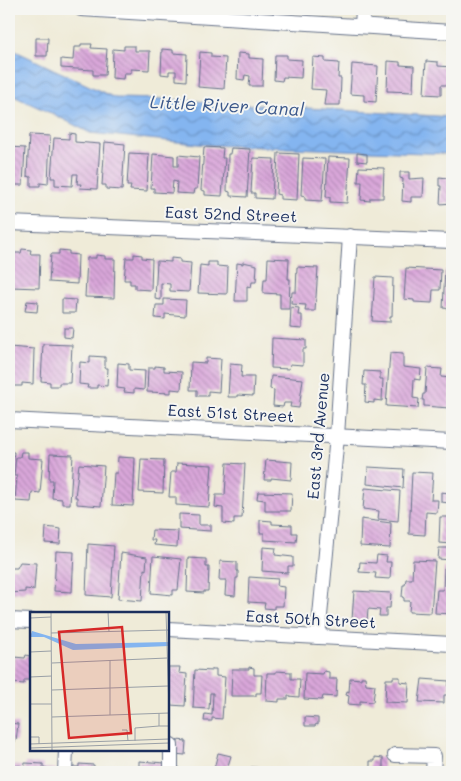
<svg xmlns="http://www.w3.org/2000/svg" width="461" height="781" font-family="Mali,sans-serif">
  <defs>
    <pattern id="water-waves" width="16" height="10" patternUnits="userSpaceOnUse" patternTransform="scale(1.25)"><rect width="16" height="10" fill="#84b5f0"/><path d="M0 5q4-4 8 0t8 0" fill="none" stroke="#6b94c6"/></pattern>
    <pattern id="building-back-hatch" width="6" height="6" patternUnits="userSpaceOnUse" patternTransform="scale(1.25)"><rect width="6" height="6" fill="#daa7da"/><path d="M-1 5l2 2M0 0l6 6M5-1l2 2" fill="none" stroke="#b088b4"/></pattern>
  </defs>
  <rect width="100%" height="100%" fill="#f6f6f2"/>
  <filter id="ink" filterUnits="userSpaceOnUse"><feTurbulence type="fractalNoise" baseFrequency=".02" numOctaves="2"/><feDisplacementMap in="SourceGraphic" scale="10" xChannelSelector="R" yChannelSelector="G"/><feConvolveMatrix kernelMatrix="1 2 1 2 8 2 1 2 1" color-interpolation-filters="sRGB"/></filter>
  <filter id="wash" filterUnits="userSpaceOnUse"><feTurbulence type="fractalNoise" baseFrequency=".0096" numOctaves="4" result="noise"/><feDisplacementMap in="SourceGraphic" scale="20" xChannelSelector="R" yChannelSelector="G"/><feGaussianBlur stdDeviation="1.12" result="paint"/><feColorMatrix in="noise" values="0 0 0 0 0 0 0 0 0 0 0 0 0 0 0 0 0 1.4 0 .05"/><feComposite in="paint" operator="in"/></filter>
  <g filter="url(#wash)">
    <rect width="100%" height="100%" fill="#efebd8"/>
    <path fill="url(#water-waves)" stroke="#5072a7" d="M 9,48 L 115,98 L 162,99 L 452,117 L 452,154 L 207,145 L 90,133 L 55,115 L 9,94 Z"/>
    <g id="blocks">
      <g fill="url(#building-back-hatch)">
        <path d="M 36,38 L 48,38 L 47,56 L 36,56 Z"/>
        <path d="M 81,44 L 92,44 L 91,48 L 107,49 L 105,75 L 93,75 L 93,70 L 61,68 L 61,59 L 73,60 L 74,47 L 81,47 Z"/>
        <path d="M 124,46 L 135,46 L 135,51 L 150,51 L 149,70 L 131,69 L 131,73 L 124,73 L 123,79 L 112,78 L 113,49 L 124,50 Z"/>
        <path d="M 162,49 L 173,50 L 173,53 L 187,54 L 186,81 L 176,80 L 176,71 L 169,71 L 169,75 L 161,74 Z"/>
        <path d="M 200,52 L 211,53 L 211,57 L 226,58 L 224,89 L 198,87 Z"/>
        <path d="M 238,53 L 249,54 L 249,58 L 263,59 L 262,86 L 249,86 L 250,76 L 245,75 L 244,80 L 237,79 Z"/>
        <path d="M 275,55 L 287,55 L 287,59 L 302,60 L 301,78 L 283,77 L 282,81 L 274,80 Z"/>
        <path d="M 313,57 L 325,58 L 325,62 L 339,63 L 338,78 L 341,78 L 340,105 L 324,105 L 326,90 L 311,89 Z"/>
        <path d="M 388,61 L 400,62 L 400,65 L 414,66 L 413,92 L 387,91 Z"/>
        <path d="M 426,61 L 438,62 L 438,66 L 452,67 L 451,85 L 441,85 L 441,95 L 424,94 Z"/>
        <path d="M 352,64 L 378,66 L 376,102 L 364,101 L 364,95 L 350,94 Z"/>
        <path d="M 69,133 L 75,134 L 75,142 L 100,144 L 97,189 L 80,188 L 81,184 L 77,184 L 78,174 L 73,174 L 72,186 L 55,185 L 55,178 L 51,178 L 54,138 L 69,139 Z"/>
        <path d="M 29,135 L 50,136 L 48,184 L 40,183 L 40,186 L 31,186 L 31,177 L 27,176 Z"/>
        <path d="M 105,142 L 125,144 L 122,190 L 106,189 L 106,185 L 102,185 Z"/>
        <path d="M 9,147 L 25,148 L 23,185 L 9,185 Z"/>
        <path d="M 204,147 L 223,148 L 222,158 L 225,158 L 222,196 L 205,195 L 205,191 L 201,190 Z"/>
        <path d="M 231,148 L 250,149 L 247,197 L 230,196 L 230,192 L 227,191 L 228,154 L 230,154 Z"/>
        <path d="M 129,153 L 149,154 L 147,191 L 130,190 L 131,186 L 127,186 Z"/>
        <path d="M 278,153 L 299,154 L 297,200 L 280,199 L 280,195 L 276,194 Z"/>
        <path d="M 357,153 L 367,154 L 367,162 L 357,161 Z"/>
        <path d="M 153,154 L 174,156 L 174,166 L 178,166 L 178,155 L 199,157 L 197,189 L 194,189 L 193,194 L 176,193 L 177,182 L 173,181 L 172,193 L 154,192 L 154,188 L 151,188 Z"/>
        <path d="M 328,157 L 350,158 L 347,203 L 330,202 L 330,197 L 326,197 Z"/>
        <path d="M 253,158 L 274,159 L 272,199 L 255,198 L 255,193 L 251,193 Z"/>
        <path d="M 303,158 L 325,159 L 322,201 L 305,200 L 305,196 L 301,195 Z"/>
        <path d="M 359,167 L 384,168 L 383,198 L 370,198 L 370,201 L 361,200 L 362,182 L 358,182 Z"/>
        <path d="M 400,172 L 409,172 L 409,179 L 424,178 L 423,197 L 411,197 L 411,202 L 402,201 L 403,179 L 400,178 Z"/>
        <path d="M 439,177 L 448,178 L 448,185 L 452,186 L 452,203 L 440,204 L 441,186 L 439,186 Z"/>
        <path d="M 22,249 L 31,250 L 30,254 L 40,254 L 39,288 L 11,287 L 12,253 L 21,253 Z"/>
        <path d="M 59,250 L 69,251 L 69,254 L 78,255 L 77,284 L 49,282 L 51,254 L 59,254 Z"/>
        <path d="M 134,254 L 142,255 L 142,258 L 152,259 L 151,290 L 135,289 L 135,284 L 130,284 L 130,280 L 124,280 L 126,258 L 134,258 Z"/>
        <path d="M 96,255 L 105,256 L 105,259 L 115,259 L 114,298 L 85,297 L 87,258 L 96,258 Z"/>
        <path d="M 171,258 L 180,259 L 180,262 L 191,263 L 189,292 L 170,291 L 170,284 L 161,283 L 161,300 L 155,299 L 157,261 L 171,262 Z"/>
        <path d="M 268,258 L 289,259 L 288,279 L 290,279 L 289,309 L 280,309 L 280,294 L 263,293 L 264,279 L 267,279 Z"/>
        <path d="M 208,262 L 217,262 L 217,266 L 228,267 L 227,294 L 198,293 L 200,265 L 208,266 Z"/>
        <path d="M 243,262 L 257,265 L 256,282 L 252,282 L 251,287 L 247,286 L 247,301 L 235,301 L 237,263 L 243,264 Z"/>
        <path d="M 297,267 L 318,268 L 315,311 L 305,311 L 306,305 L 291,304 L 292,292 L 296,292 Z"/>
        <path d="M 406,268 L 441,270 L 440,290 L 433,290 L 432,303 L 414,302 L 414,300 L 404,299 Z"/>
        <path d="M 445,270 L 452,271 L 452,309 L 443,308 Z"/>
        <path d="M 375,277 L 393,278 L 392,316 L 390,316 L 390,322 L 372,321 Z"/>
        <path d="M 62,299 L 76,300 L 75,313 L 62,313 Z"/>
        <path d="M 164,299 L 186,300 L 185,316 L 165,314 L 165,319 L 155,318 L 156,305 L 164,305 Z"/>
        <path d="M 27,301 L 38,302 L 37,312 L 25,311 Z"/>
        <path d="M 291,307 L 299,308 L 298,315 L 302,315 L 302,329 L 290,328 Z"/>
        <path d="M 64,328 L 73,328 L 72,338 L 64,337 Z"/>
        <path d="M 272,338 L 306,340 L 306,349 L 303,349 L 303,365 L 290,364 L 289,369 L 271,368 Z"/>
        <path d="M 43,344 L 72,345 L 70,383 L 59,383 L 59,386 L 50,386 L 50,382 L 41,381 Z"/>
        <path d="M 9,347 L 34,349 L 33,384 L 22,383 L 22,386 L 13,386 L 13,382 L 9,382 Z"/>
        <path d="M 390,353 L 403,354 L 403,367 L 421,369 L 420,380 L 414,379 L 413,398 L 419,399 L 418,408 L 386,406 Z"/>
        <path d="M 90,356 L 105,357 L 105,368 L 108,368 L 107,386 L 97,385 L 97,388 L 87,388 L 88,385 L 79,384 L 80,362 L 90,363 Z"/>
        <path d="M 206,358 L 221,359 L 219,392 L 208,391 L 208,396 L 197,396 L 197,390 L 190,390 L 191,362 L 206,363 Z"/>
        <path d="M 118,363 L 129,364 L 129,370 L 145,371 L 144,390 L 134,389 L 134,393 L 124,392 L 125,389 L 117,388 Z"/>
        <path d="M 230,364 L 242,365 L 241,377 L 254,377 L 253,396 L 237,395 L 237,397 L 228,397 Z"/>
        <path d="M 155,366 L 164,367 L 164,371 L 182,372 L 181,390 L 171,389 L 171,393 L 147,392 L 148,368 L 155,368 Z"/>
        <path d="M 427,368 L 442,369 L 441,377 L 451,378 L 449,408 L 424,406 L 424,400 L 422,400 L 423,394 L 425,394 Z"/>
        <path d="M 364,371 L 380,372 L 380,379 L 383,379 L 382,401 L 374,400 L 374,403 L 365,402 L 366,385 L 363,385 Z"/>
        <path d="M 271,376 L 303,379 L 299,408 L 290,407 L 291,403 L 284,403 L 283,407 L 273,406 L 274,390 L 270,389 Z"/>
        <path d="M 9,452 L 14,452 L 11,486 L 9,486 Z"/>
        <path d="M 21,452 L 28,452 L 28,458 L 43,459 L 40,493 L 32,492 L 31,502 L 15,501 L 17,476 L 14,476 L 16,457 L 20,457 Z"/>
        <path d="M 50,454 L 73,455 L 70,504 L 62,504 L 62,499 L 52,498 L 53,480 L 49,480 Z"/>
        <path d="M 118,457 L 135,458 L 133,506 L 112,505 L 114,473 L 117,473 Z"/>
        <path d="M 141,459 L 164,460 L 163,493 L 139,492 Z"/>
        <path d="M 266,460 L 292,462 L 291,480 L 271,478 L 271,480 L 264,480 Z"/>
        <path d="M 177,463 L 212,465 L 209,507 L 176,505 L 176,497 L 169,497 L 171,472 L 176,472 Z"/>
        <path d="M 227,463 L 245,464 L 242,518 L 234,518 L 234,524 L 223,523 L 223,508 L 215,507 L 216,495 L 225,495 Z"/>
        <path d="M 79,464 L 104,466 L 101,506 L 77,504 L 77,497 L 75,497 Z"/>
        <path d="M 368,467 L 404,469 L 403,488 L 367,484 Z"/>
        <path d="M 412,472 L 433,473 L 431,500 L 438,500 L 437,513 L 426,512 L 425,535 L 409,534 Z"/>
        <path d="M 450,472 L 452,473 L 452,510 L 449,510 L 449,503 L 441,502 L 441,492 L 449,493 Z"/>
        <path d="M 365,488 L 400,491 L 398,521 L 378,519 L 379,511 L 363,509 Z"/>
        <path d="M 258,492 L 292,493 L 291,511 L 265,511 L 265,500 L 257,499 Z"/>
        <path d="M 179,514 L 199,515 L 199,525 L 211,525 L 211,531 L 179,529 Z"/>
        <path d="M 440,517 L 452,517 L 452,544 L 439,543 Z"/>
        <path d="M 361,519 L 391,523 L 390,548 L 360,546 Z"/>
        <path d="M 260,520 L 272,521 L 272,524 L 292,525 L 292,533 L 297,533 L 296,542 L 264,540 L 264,533 L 260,533 Z"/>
        <path d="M 46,527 L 61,529 L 60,544 L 45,543 Z"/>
        <path d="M 152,530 L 178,531 L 177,547 L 154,545 L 155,540 L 151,540 Z"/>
        <path d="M 88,544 L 114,546 L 111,597 L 86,595 Z"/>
        <path d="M 263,547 L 276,548 L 275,555 L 293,557 L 293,566 L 288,566 L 288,573 L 262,571 Z"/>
        <path d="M 439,548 L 452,548 L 452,560 L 438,559 Z"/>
        <path d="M 56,551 L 74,552 L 72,592 L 54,591 Z"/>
        <path d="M 121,553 L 147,557 L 146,570 L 144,569 L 142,601 L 118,599 Z"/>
        <path d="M 377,555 L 387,556 L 386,562 L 391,562 L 390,579 L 375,578 L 376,573 L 359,572 L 360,562 L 376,563 Z"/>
        <path d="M 153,556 L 181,559 L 178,590 L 173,590 L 173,595 L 151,593 Z"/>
        <path d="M 188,558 L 206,559 L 206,567 L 209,567 L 208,591 L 204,591 L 204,593 L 187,592 Z"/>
        <path d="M 413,560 L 435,561 L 431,613 L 409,612 L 410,601 L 404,601 L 404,598 L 402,597 L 403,585 L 405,585 L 406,579 L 412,579 Z"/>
        <path d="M 220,561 L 237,562 L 237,571 L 238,571 L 238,578 L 236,578 L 235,596 L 225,595 L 226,580 L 219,580 Z"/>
        <path d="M 20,562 L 36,563 L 34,590 L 25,589 L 25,592 L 9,593 L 9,568 L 17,568 Z"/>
        <path d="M 444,568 L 452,568 L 452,614 L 435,613 L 437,590 L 443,590 Z"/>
        <path d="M 249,577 L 278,579 L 277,586 L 284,587 L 283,606 L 274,606 L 274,609 L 264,608 L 265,603 L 248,602 Z"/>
        <path d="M 354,591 L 391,593 L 390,608 L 386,608 L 386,616 L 379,616 L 380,610 L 368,609 L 367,621 L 352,620 Z"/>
        <path d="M 26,655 L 30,656 L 31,680 L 24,680 L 24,684 L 13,683 L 14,657 L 25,658 Z"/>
        <path d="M 168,667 L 180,667 L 179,673 L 187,674 L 185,706 L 170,705 L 170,700 L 168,700 Z"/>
        <path d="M 249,667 L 254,668 L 254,675 L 262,675 L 261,693 L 256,693 L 256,696 L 231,696 L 232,669 L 249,669 Z"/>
        <path d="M 212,669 L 216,669 L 216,676 L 225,677 L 222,719 L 212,718 L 212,721 L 204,721 L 205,714 L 212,715 L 213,693 L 210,693 L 209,709 L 193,708 L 195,670 L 212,671 Z"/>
        <path d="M 276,671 L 291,672 L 291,679 L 300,679 L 299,697 L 288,696 L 288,699 L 279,699 L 279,702 L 266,701 L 267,673 L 276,673 Z"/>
        <path d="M 324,671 L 329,672 L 329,679 L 337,679 L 336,697 L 323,696 L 322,700 L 304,699 L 305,673 L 323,674 Z"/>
        <path d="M 361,677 L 365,677 L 366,684 L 375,685 L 373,702 L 360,701 L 360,705 L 348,704 L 349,696 L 346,695 L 347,691 L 349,692 L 350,678 L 361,679 Z"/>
        <path d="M 393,677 L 400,677 L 400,682 L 409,683 L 408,703 L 385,702 L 386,679 L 393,679 Z"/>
        <path d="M 422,679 L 449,681 L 448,695 L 444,695 L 444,703 L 419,702 Z"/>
        <path d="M 305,717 L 318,718 L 318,725 L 316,724 L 315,726 L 305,726 Z"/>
        <path d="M 9,723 L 18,724 L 16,741 L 9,741 Z"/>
        <path d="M 177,740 L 186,741 L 185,755 L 175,754 Z"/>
        <path d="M 218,753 L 231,756 L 226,772 L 214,769 Z"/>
        <path d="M 375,757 L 383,758 L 383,772 L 370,772 L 370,761 L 375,761 Z"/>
        <path d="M 139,761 L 165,763 L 165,772 L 139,772 Z"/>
        <path d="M 25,763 L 43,764 L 43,768 L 56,769 L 56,772 L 24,772 Z"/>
        <path d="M 79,764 L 94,765 L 94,772 L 69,772 L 69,767 L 79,767 Z"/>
        <path d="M 9,765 L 21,766 L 21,772 L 9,772 Z"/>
        <path d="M 251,767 L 267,768 L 267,772 L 250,772 Z"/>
      </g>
    </g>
  </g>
  <g filter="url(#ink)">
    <use href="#blocks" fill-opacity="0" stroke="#657189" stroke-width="1"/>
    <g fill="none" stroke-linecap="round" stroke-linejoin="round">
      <defs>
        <g id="minor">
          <path d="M 81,9 L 452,32"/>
          <path d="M 362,26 L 363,9"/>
          <path d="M 9,223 L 452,241"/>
          <path d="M 9,420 L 452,442"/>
          <path d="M 9,620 L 31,621"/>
          <path d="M 168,629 L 452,644"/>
          <path d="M 318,637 L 337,436 L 350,236"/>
          <path d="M 168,745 L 171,745 L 171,772"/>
          <path d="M 395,755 L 434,756 L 433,772"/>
          <path d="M 65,772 L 66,750"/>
        </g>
      </defs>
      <use href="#minor" stroke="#657189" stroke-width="16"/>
      <use href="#minor" stroke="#fff" stroke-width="14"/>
    </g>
  </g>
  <g text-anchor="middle" stroke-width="4" stroke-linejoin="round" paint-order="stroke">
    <g font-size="16" fill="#1b2f5e" stroke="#f6f6f2">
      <text transform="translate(231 214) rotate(2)" y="6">East 52nd Street</text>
      <text transform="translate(231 413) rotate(3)" y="6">East 51st Street</text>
      <text transform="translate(318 436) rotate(-85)" y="6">East 3rd Avenue</text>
      <text transform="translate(311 619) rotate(3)" y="6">East 50th Street</text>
    </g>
    <g font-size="18" font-style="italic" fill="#3a578a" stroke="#f6f6f2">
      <text transform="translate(227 106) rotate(3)" y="6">Little River Canal</text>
    </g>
  </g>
  <g transform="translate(30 612)">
    <rect width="139" height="139" fill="#efebd8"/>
    <path d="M 2,19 L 46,32 L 139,30 L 139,34 L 43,38 L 14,25 L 0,25 Z" fill="#84b5f0"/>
    <path fill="none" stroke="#9aa0a7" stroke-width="1" d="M 21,0 L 22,138M 78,0 L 79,20M 136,0 L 139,98M 0,6 L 21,5M 21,21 L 139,18M 0,40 L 21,39M 80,48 L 80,103M 22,51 L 137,46M 0,65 L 22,64M 22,78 L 138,74M 0,92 L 22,92M 129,101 L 129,114 L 139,114M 22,105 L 139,101M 92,118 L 97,118 L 98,129M 0,125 L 9,125 L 9,132M 105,129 L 105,116 L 129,114M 0,132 L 139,127M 0,136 L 139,131"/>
    <path fill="#d62828" fill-opacity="0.15" stroke="#d62828" stroke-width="2.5" d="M 92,15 L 101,121 L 39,126 L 29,20 Z"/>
    <rect width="139" height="139" fill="none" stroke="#1b2f5e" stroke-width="2.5"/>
  </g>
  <rect width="461" height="781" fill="none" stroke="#f6f6f2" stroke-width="30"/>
</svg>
